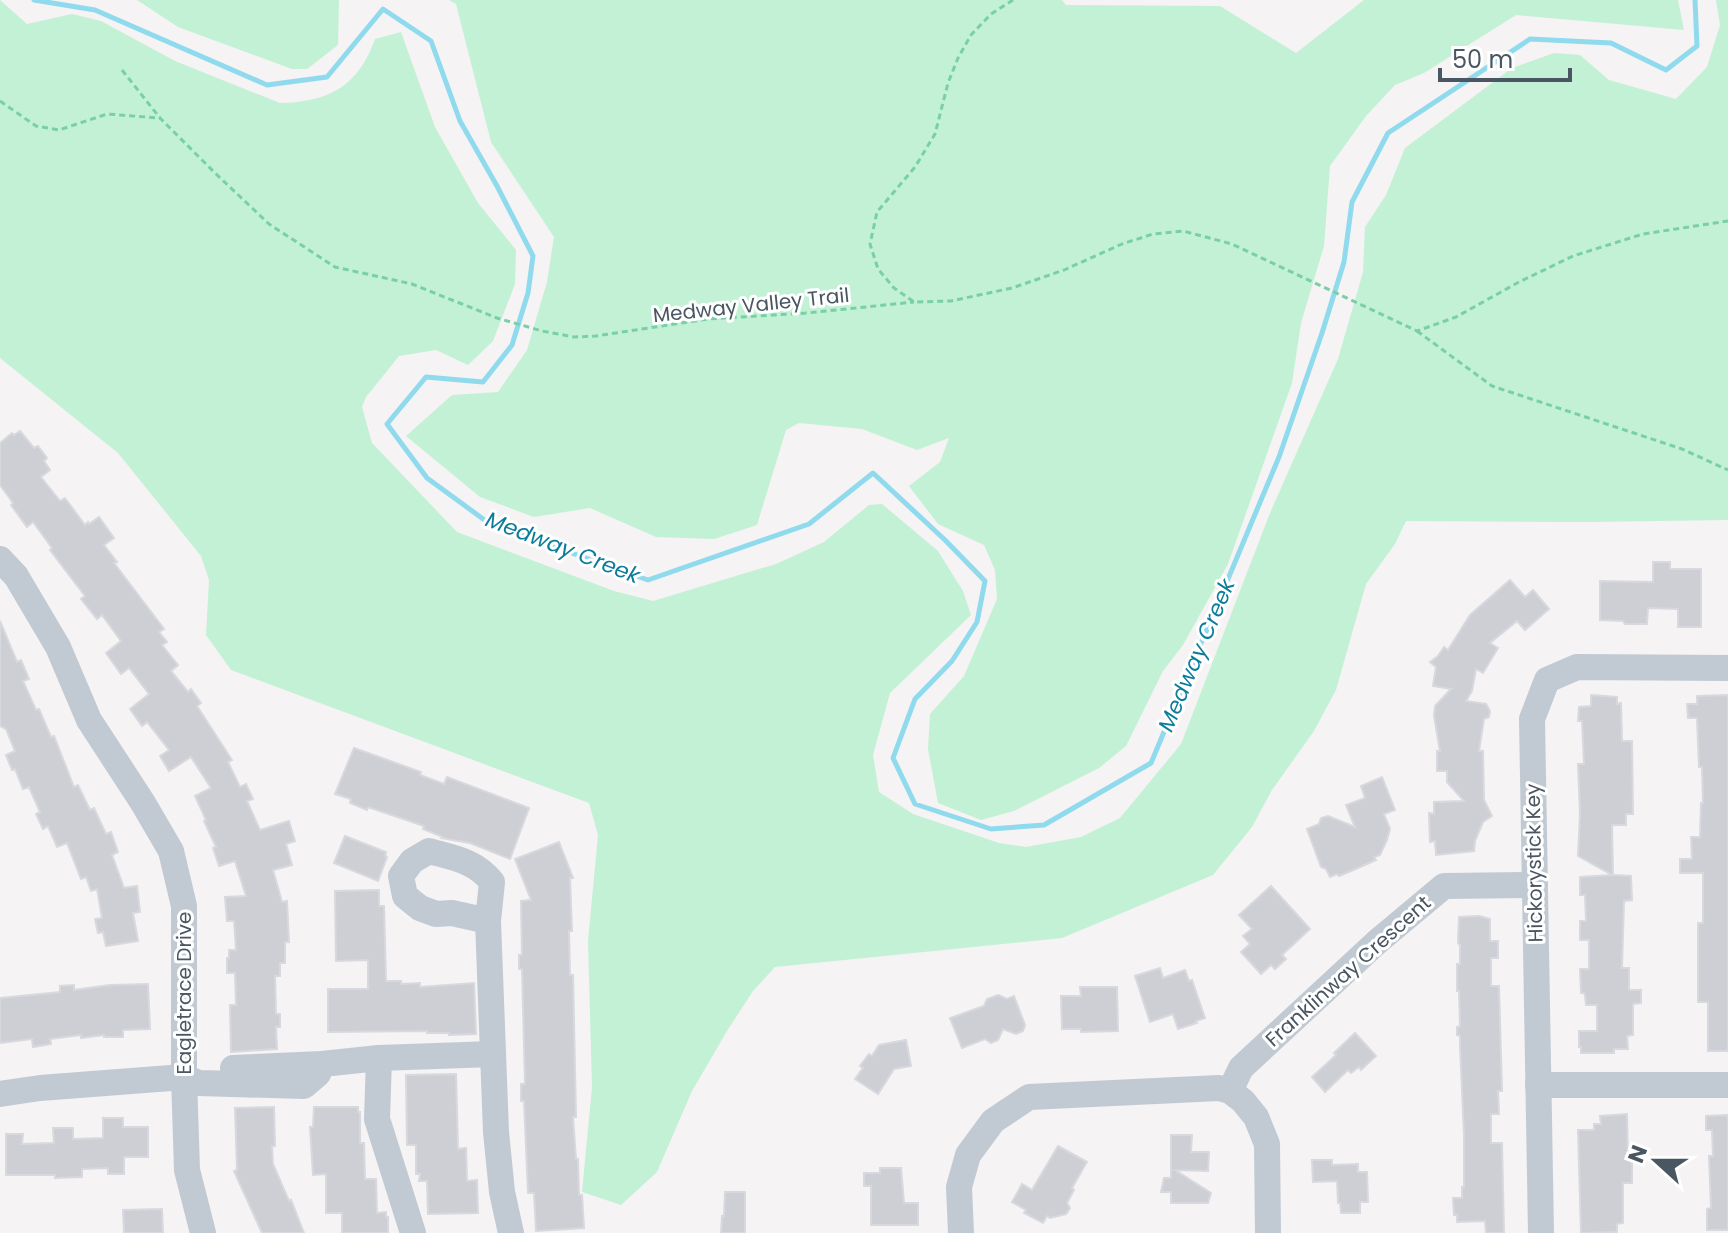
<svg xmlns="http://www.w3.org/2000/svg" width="1728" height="1233" font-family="Poppins,sans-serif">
  <rect width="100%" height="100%" fill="#f5f3f3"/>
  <g fill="#c3f1d5">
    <path d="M 0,0 L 27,24 L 72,14 L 101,21 L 175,61 L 280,103 C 328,102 358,87 375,39 L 401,32 L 435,127 L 478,203 L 516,250 L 515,284 L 493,341 L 468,365 L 436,350 L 399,356 L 366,397 L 362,407 L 372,443 L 457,532 L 614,591 L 653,601 L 776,564 L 824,542 L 869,505 L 882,504 L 938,551 L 963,591 L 971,615 L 890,693 L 873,755 L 879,792 L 913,814 L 999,843 L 1026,847 L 1081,837 L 1120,818 L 1181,744 L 1270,513 L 1338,359 L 1363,272 L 1365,227 L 1386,195 L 1405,148 L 1512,68 L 1554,53 L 1580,55 L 1609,80 L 1676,99 L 1707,67 L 1720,25 L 1716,0 L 1728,0 L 1728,520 L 1586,522 L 1406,521 L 1395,544 L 1366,584 L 1336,690 L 1314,731 L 1272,790 L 1252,827 L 1213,875 L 1062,938 L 775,967 L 753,991 L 727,1031 L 692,1091 L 657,1172 L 621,1205 L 582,1192 L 592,1087 L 588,941 L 598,835 L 589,803 L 231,670 L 206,635 L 209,580 L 201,556 L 118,453 L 0,358 Z"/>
    <path d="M 137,0 L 339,0 L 338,45 L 307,69 L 292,69 L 178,27 Z"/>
    <path d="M 449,0 L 1062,0 L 1066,5 L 1220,6 L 1296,53 L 1364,0 L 1678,0 L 1684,30 L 1516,15 L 1424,73 L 1395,85 L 1366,116 L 1330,166 L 1324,246 L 1301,323 L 1292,383 L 1228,564 L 1183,645 L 1163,671 L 1126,746 L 1099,768 L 1014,811 L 981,820 L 938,803 L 928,749 L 930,714 L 964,676 L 997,599 L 995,570 L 984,545 L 938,524 L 909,486 L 940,462 L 949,438 L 917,450 L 862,429 L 799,423 L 786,430 L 757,525 L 714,539 L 656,537 L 590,508 L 534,517 L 480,497 L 406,436 L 452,395 L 498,392 L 527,350 L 547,282 L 554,237 L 491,142 L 456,4 Z"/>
  </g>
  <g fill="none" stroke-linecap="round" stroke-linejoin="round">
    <path stroke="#90daee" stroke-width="5" d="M 34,0 L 95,10 L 267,85 L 327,77 L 383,9 L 431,41 L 460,121 L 497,186 L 533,256 L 528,293 L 512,345 L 483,382 L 426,377 L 387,424 L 427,478 L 490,524 L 648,580 L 809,524 L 873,473 L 945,540 L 985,581 L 977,622 L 952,661 L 915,699 L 893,758 L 915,804 L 991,829 L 1044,825 L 1151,763 L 1279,457 L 1322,333 L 1344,262 L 1352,202 L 1388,133 L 1530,39 L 1611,43 L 1666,70 L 1697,46 L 1695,0"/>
  </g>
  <g fill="#cdcfd5" stroke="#d7d9de" stroke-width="2">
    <path d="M 20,431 L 34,448 L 38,446 L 47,458 L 44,461 L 50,470 L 41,477 L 60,501 L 65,498 L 85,525 L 88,522 L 89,524 L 99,517 L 114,538 L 104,545 L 117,562 L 114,563 L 164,629 L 159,632 L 167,642 L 162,645 L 178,665 L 171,671 L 188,692 L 191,689 L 201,703 L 197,706 L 232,760 L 228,762 L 240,787 L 246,784 L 253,799 L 247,801 L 260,830 L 289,821 L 295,841 L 286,844 L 292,865 L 273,870 L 282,902 L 287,901 L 289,942 L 285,942 L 285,963 L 280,963 L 280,976 L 275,976 L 276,1014 L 280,1014 L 280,1027 L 276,1027 L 277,1049 L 231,1052 L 230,1005 L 236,1005 L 235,973 L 227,973 L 227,958 L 229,958 L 229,950 L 236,950 L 234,921 L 227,921 L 225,897 L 246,896 L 235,861 L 219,866 L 213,848 L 216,847 L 204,821 L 206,820 L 195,796 L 211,788 L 191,757 L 169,771 L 160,756 L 169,750 L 147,722 L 142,726 L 130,709 L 149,694 L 129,668 L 121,674 L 106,653 L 121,641 L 102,615 L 97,619 L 81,599 L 85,596 L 50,550 L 52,548 L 33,522 L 27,527 L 11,505 L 13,503 L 0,485 L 0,443 L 12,433 L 14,435 Z"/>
    <path d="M 1653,562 L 1670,562 L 1670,569 L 1701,569 L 1701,627 L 1678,627 L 1678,609 L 1648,608 L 1647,624 L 1625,624 L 1623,621 L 1600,620 L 1600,581 L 1653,582 Z"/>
    <path d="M 1510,580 L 1525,597 L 1533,590 L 1549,609 L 1525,630 L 1517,621 L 1490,643 L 1498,648 L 1483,673 L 1476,669 L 1472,691 L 1466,701 L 1486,704 L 1490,711 L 1489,717 L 1484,719 L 1479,751 L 1483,751 L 1484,800 L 1492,816 L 1483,822 L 1475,841 L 1474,851 L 1436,855 L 1435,841 L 1430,842 L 1429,813 L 1434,814 L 1434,802 L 1464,801 L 1447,782 L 1447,771 L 1437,771 L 1437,751 L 1440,751 L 1434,716 L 1435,706 L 1451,689 L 1433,686 L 1436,667 L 1430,662 L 1438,656 L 1444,647 L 1448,650 L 1470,615 Z"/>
    <path d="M 0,621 L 17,662 L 21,660 L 29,679 L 23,681 L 36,710 L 39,709 L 51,737 L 54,736 L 74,787 L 78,785 L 90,810 L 94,808 L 106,834 L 111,832 L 118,852 L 112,855 L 124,888 L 137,886 L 140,912 L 133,913 L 138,941 L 106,946 L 103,932 L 98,933 L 95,919 L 102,918 L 97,889 L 91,891 L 86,877 L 81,879 L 67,843 L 57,847 L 48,826 L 43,829 L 36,814 L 40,812 L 29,787 L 23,789 L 15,769 L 12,770 L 6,755 L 15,751 L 6,729 L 0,726 Z"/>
    <path d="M 1591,695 L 1617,697 L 1617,704 L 1621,703 L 1622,741 L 1632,741 L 1633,814 L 1626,814 L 1626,825 L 1612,825 L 1613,875 L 1631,876 L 1632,900 L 1624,901 L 1622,968 L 1629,968 L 1629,990 L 1641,990 L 1641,1003 L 1633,1004 L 1633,1035 L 1627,1036 L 1628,1049 L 1614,1049 L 1614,1053 L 1581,1053 L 1581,1047 L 1579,1047 L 1579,1031 L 1597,1031 L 1597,1005 L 1586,1005 L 1585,996 L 1584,993 L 1581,993 L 1580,969 L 1589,969 L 1589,940 L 1580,940 L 1580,921 L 1586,921 L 1585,895 L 1580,895 L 1580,877 L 1612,875 L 1578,856 L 1580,814 L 1578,764 L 1584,764 L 1582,721 L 1578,721 L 1579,707 L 1591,706 Z"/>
    <path d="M 1728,695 L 1728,1051 L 1708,1051 L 1708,1002 L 1698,1002 L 1698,923 L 1703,923 L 1703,873 L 1680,873 L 1680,859 L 1692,859 L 1691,837 L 1700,837 L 1701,803 L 1703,803 L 1702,767 L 1699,767 L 1697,718 L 1688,718 L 1687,704 L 1697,704 L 1697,696 Z"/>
    <path d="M 354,748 L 421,772 L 420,775 L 444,784 L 447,777 L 529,808 L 510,859 L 470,843 L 442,838 L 443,837 L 423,829 L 424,826 L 368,807 L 367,810 L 350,803 L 351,799 L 335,794 Z"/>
    <path d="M 1382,777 L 1395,810 L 1384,814 L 1390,829 L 1387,840 L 1380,855 L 1374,857 L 1376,860 L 1351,871 L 1339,876 L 1337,874 L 1330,877 L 1326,869 L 1321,867 L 1307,829 L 1319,824 L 1321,818 L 1328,816 L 1355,827 L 1346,805 L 1365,798 L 1361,786 Z"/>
    <path d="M 345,836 L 386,852 L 385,856 L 387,857 L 378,881 L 334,863 Z"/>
    <path d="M 559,842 L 573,878 L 570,878 L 572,931 L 569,931 L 570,975 L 573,975 L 576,1117 L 573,1117 L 576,1159 L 578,1159 L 579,1195 L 582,1195 L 584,1228 L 536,1231 L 534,1193 L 528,1193 L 524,1101 L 521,1101 L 521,1084 L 525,1084 L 522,969 L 519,969 L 519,955 L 522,955 L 521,901 L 531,900 L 515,859 Z"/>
    <path d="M 1271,886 L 1310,929 L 1282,955 L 1286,959 L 1275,969 L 1271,965 L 1261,974 L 1241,952 L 1250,944 L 1243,936 L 1252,929 L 1239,915 Z"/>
    <path d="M 379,890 L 379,906 L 384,906 L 386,981 L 401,981 L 401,984 L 420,983 L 420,987 L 474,983 L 476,1034 L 449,1035 L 449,1033 L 427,1033 L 427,1031 L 328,1032 L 328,989 L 368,989 L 368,960 L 336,961 L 335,891 Z"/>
    <path d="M 1479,916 L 1490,919 L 1490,941 L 1498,941 L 1498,958 L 1491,958 L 1491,986 L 1499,986 L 1502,1091 L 1498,1091 L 1499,1114 L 1491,1114 L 1491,1143 L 1502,1143 L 1504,1233 L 1486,1233 L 1485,1221 L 1457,1222 L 1457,1215 L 1454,1215 L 1453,1198 L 1462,1198 L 1462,1187 L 1464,1187 L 1464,1135 L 1460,1046 L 1460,1036 L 1457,1035 L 1457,1027 L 1460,1026 L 1459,991 L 1457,991 L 1457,964 L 1460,964 L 1460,945 L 1458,943 L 1459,917 Z"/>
    <path d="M 1160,968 L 1163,978 L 1185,970 L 1189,981 L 1192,980 L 1205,1018 L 1196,1021 L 1197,1023 L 1178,1029 L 1173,1014 L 1150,1022 L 1135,976 Z"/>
    <path d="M 148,984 L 150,1029 L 123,1030 L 123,1037 L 104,1037 L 104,1035 L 81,1038 L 81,1035 L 50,1039 L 51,1044 L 33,1047 L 32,1039 L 0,1043 L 0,998 L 60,992 L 60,986 L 74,985 L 74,990 L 110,985 Z"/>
    <path d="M 1080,987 L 1117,987 L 1118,1031 L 1081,1032 L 1081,1029 L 1062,1029 L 1061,996 L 1081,996 Z"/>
    <path d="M 998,995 L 1007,999 L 1014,996 L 1025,1025 L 1023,1031 L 1016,1034 L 1003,1029 L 998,1040 L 991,1043 L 985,1039 L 962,1048 L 950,1018 L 984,1006 L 987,999 Z"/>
    <path d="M 1355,1033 L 1376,1056 L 1361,1070 L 1359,1067 L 1351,1073 L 1348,1070 L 1325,1092 L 1312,1077 L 1336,1055 L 1334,1053 Z"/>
    <path d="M 906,1040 L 911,1066 L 894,1069 L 878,1094 L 855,1079 L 863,1068 L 860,1066 L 869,1054 L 872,1056 L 879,1045 Z"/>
    <path d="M 456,1074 L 458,1149 L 466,1148 L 467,1181 L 477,1180 L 478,1213 L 428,1214 L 427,1181 L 419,1181 L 420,1174 L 416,1174 L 416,1145 L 407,1145 L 406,1075 Z"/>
    <path d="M 274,1107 L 275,1146 L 272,1146 L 273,1164 L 289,1201 L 291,1200 L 304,1233 L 262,1233 L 234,1171 L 237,1170 L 235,1108 Z"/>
    <path d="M 314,1107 L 358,1107 L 358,1112 L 360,1112 L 360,1143 L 364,1143 L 365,1179 L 376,1179 L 377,1213 L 386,1212 L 386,1217 L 388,1217 L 388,1233 L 342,1233 L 342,1213 L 326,1213 L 326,1174 L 313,1175 L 310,1127 L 313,1127 Z"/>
    <path d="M 1627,1114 L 1628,1158 L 1632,1158 L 1632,1183 L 1623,1183 L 1623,1223 L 1617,1224 L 1617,1232 L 1581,1233 L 1578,1130 L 1594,1130 L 1594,1124 L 1601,1124 L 1600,1116 Z"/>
    <path d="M 1728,1115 L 1728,1230 L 1707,1230 L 1707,1209 L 1711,1208 L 1709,1156 L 1713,1156 L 1712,1130 L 1706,1130 L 1706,1116 Z"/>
    <path d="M 103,1118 L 123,1118 L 123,1127 L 148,1127 L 148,1157 L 124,1157 L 124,1174 L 108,1174 L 108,1168 L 82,1169 L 82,1177 L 55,1178 L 55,1175 L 6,1175 L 6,1134 L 23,1134 L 22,1144 L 54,1143 L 53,1128 L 73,1128 L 73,1139 L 103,1138 Z"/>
    <path d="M 1171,1135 L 1192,1135 L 1191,1152 L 1209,1152 L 1208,1171 L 1175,1170 L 1211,1193 L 1208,1203 L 1171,1203 L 1171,1192 L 1161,1192 L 1164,1178 L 1171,1178 Z"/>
    <path d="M 1058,1146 L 1087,1162 L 1072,1188 L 1074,1190 L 1067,1203 L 1070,1208 L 1066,1214 L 1050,1218 L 1047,1216 L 1043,1223 L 1024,1213 L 1026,1210 L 1012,1202 L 1022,1184 L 1032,1190 Z"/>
    <path d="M 1312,1160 L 1332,1160 L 1332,1165 L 1358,1164 L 1358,1172 L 1367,1172 L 1368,1202 L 1360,1202 L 1360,1213 L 1341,1213 L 1340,1203 L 1338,1203 L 1337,1181 L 1313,1182 Z"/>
    <path d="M 880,1168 L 901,1168 L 904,1203 L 918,1203 L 918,1225 L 871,1225 L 871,1186 L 864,1186 L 864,1173 L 880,1173 Z"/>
    <path d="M 725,1192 L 745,1192 L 745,1233 L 721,1233 L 722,1216 L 724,1216 Z"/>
    <path d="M 162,1209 L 163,1233 L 124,1233 L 123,1210 Z"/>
  </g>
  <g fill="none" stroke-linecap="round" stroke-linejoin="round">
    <g stroke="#7ad0a6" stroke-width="3" stroke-dasharray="6 4" stroke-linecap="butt">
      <path d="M 1013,0 L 991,14 L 971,35 L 958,58 L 948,83 L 935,134 L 915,167 L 877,212 L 870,244 L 878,269 L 894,288 L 914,302 L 951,301 L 1012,288 L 1064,270 L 1122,244 L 1153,234 L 1183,231 L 1232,244 L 1417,331 L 1456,317 L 1519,282 L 1573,256 L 1643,234 L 1728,221"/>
      <path d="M 122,70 L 160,118 L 215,173 L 269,224 L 335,267 L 412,284 L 497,318 L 542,331 L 574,337 L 596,336 L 708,319 L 807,313 L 914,302"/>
      <path d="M 0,101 L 36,126 L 59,130 L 107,114 L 160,118"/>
      <path d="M 1417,331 L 1492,386 L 1682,449 L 1728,470"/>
    </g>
    <g stroke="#c1cad2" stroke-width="26">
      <path d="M 0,559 L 16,576 L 58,647 L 89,720 L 143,803 L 171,851 L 184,906 L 184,1077 L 187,1170 L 203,1233"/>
      <path d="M 488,921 L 452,913 L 436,914 L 420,908 L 405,896 L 401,876 L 412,861 L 429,851 C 454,858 476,861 492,882 L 488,921 L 496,1132 L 502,1192 L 511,1233"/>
      <path d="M 379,1058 L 377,1119 L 413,1233"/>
      <path d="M 233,1068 L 322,1064 L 379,1058 L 493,1054"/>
      <path d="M 1538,1085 L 1728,1085"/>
      <path d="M 1230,1091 L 1241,1068 L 1377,942 L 1444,886 L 1535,885"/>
      <path d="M 0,1094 L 40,1088 L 184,1077 L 199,1083 L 304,1086 L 318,1074 L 322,1064"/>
      <path d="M 961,1233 L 959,1187 L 968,1155 L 993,1121 L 1029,1097 L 1219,1088 L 1230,1091 L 1243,1101 L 1256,1117 L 1267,1144 L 1268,1233"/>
      <path d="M 1541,1233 L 1532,719 L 1547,680 L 1577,667 L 1728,668"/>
    </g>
  </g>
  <g text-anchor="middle" stroke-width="6" stroke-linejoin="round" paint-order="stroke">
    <g font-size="20" fill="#4a5661" stroke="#fff">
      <text transform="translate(751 305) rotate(-6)" y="7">Medway Valley Trail</text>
      <text transform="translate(1534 863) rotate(-91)" y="7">Hickorystick Key</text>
      <text transform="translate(1348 971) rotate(-42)" y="7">Franklinway Crescent</text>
      <text transform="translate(184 993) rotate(-90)" y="7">Eagletrace Drive</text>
    </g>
    <g font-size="22" font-style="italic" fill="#0c7c9b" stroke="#fff">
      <text transform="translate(563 547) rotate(21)" y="8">Medway Creek</text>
      <text transform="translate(1196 655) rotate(-67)" y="8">Medway Creek</text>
    </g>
  </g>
  <g transform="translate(1656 1161) rotate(291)" stroke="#ffffff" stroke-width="6" paint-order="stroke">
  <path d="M0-6L14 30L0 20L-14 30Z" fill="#4a5661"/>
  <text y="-12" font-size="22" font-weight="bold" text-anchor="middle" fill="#4a5661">N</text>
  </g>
  <path d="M1440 68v12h130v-12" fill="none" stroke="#4a5661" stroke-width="4"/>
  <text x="1452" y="68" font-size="24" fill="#4a5661" stroke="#ffffff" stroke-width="6" paint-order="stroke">50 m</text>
</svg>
